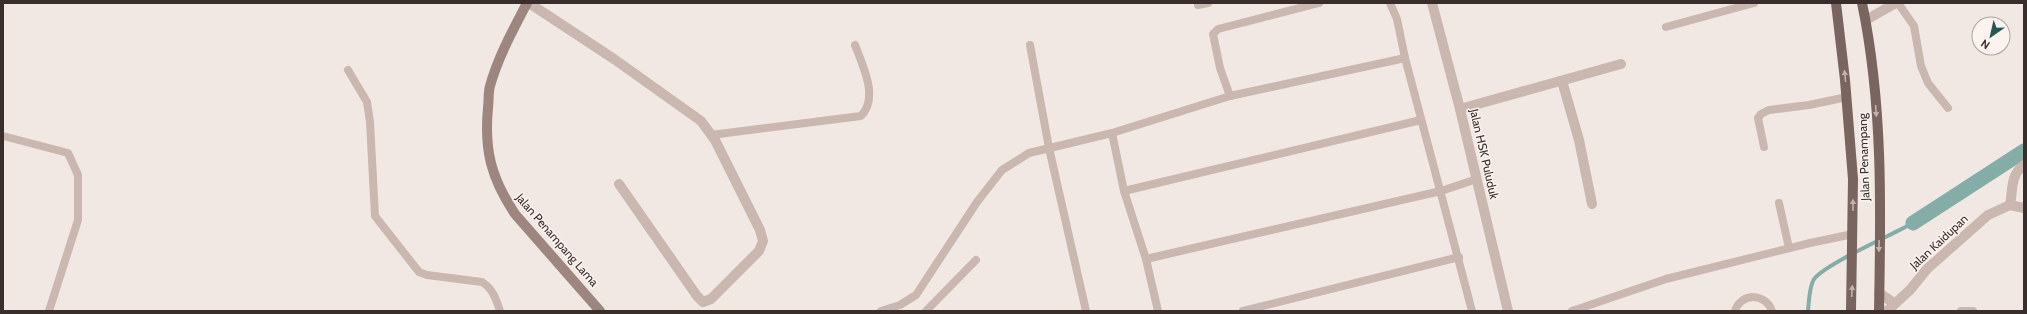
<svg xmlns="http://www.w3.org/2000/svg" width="2027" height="314" font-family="Cabin,sans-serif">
  <rect width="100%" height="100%" fill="#f2e8e3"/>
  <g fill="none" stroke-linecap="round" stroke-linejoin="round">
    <path stroke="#84ada8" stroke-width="4" d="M 1808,311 C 1809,301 1809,290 1813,281 C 1818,267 1896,233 1913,223"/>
    <path stroke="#84ada8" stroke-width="15" d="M 1913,223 L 2024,151"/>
    <g stroke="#cab7af" stroke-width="8">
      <path d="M 1390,3 L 1397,19 L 1405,58 L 1472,311"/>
      <path d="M 1898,3 L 1914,26 L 1921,66 L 1928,83 L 1948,108"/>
      <path d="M 1198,5 L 1208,3"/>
      <path d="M 1666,27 L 1754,3"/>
      <path d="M 1030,45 L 1049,148 L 1086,311"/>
      <path d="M 348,70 L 367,102 L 370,122 L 375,216 L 419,272 L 427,275 L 482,282 C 493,289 496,299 500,311"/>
      <path d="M 1230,96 L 1220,68 L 1213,34 L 1218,29 L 1319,3"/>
      <path d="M 1112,133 L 1124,191 L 1146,259 L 1158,311"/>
      <path d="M 711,135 L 861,116 C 879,98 863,66 855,45"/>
      <path d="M 3,136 L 68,153 L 78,175 L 78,220 L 49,311"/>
      <path d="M 1764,147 L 1758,118 L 1761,114 L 1769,110 L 1809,105 L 1847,97"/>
      <path d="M 1124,191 L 1421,120"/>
      <path d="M 1779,203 L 1789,248"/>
      <path d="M 1146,259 L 1441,191 L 1477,179"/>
      <path d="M 881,311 L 900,305 L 916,295 L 977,202 L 1002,170 L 1029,153 L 1112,133 L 1230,96 L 1405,58"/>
      <path d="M 926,311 L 976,260"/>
      <path d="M 1243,311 L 1459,257"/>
      <path d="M 1572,311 L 1666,279 L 1810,243 L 1853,234"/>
      <path d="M 1735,311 C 1741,292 1766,293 1772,311"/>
      <path d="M 1961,311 L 1973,311"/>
    </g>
    <g stroke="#cab7af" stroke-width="10">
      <path d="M 529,3 L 614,59 L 701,121 L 715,140 L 760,230 L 763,241 L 759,251 L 711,299 L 703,302 L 697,296 L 619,184"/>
      <path d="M 1432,3 L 1460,109 L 1508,311"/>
      <path d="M 1866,20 L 1896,3"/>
      <path d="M 1562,81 L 1579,140 L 1592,204"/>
      <path d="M 1460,109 L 1621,64"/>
      <path d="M 2010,205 C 2013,190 2010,175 2024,165"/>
      <path d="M 1879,293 L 1894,303"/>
      <path d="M 1887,311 L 1910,290 L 1927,269 L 1988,215 L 2010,205 L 2024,208"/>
    </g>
    <path stroke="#9d8680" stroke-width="10" d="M 527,3 C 513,30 498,57 490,86 C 488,93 489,101 488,108 C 484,150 491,178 515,214 L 600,311"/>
    <g stroke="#7a645f" stroke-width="10">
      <path d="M 1836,3 L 1845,80 L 1853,179 L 1851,311"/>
      <path d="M 1862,3 C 1883,103 1881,209 1879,311"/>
    </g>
  </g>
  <defs><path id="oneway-solid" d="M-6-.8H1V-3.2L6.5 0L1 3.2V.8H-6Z"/></defs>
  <g fill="#c0b3ae">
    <use href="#oneway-solid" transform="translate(1845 76) rotate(-96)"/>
    <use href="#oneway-solid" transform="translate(1876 111) rotate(86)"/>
    <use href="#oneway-solid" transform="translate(1853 205) rotate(-90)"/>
    <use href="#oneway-solid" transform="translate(1879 246) rotate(91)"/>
    <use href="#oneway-solid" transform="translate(1852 291) rotate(-87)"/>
  </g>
  <g text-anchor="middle" stroke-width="3" stroke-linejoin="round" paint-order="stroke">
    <g font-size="12" fill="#392e2c" stroke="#faf3ef">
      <text transform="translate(1484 154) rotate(77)" y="4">Jalan HSK Puluduk</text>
      <text transform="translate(1864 157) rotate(-92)" y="4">Jalan Penampang</text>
      <text transform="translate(557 240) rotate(49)" y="4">Jalan Penampang Lama</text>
      <text transform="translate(1939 242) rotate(-43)" y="4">Jalan Kaidupan</text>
    </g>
  </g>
  <rect width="2027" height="314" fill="none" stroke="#392e2c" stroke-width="8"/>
  <g transform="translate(1991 36) rotate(214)"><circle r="19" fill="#faf3ef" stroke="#ada4a1"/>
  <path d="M0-3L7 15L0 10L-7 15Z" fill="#255853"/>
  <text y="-6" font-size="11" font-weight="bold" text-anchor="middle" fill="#392e2c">N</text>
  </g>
</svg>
